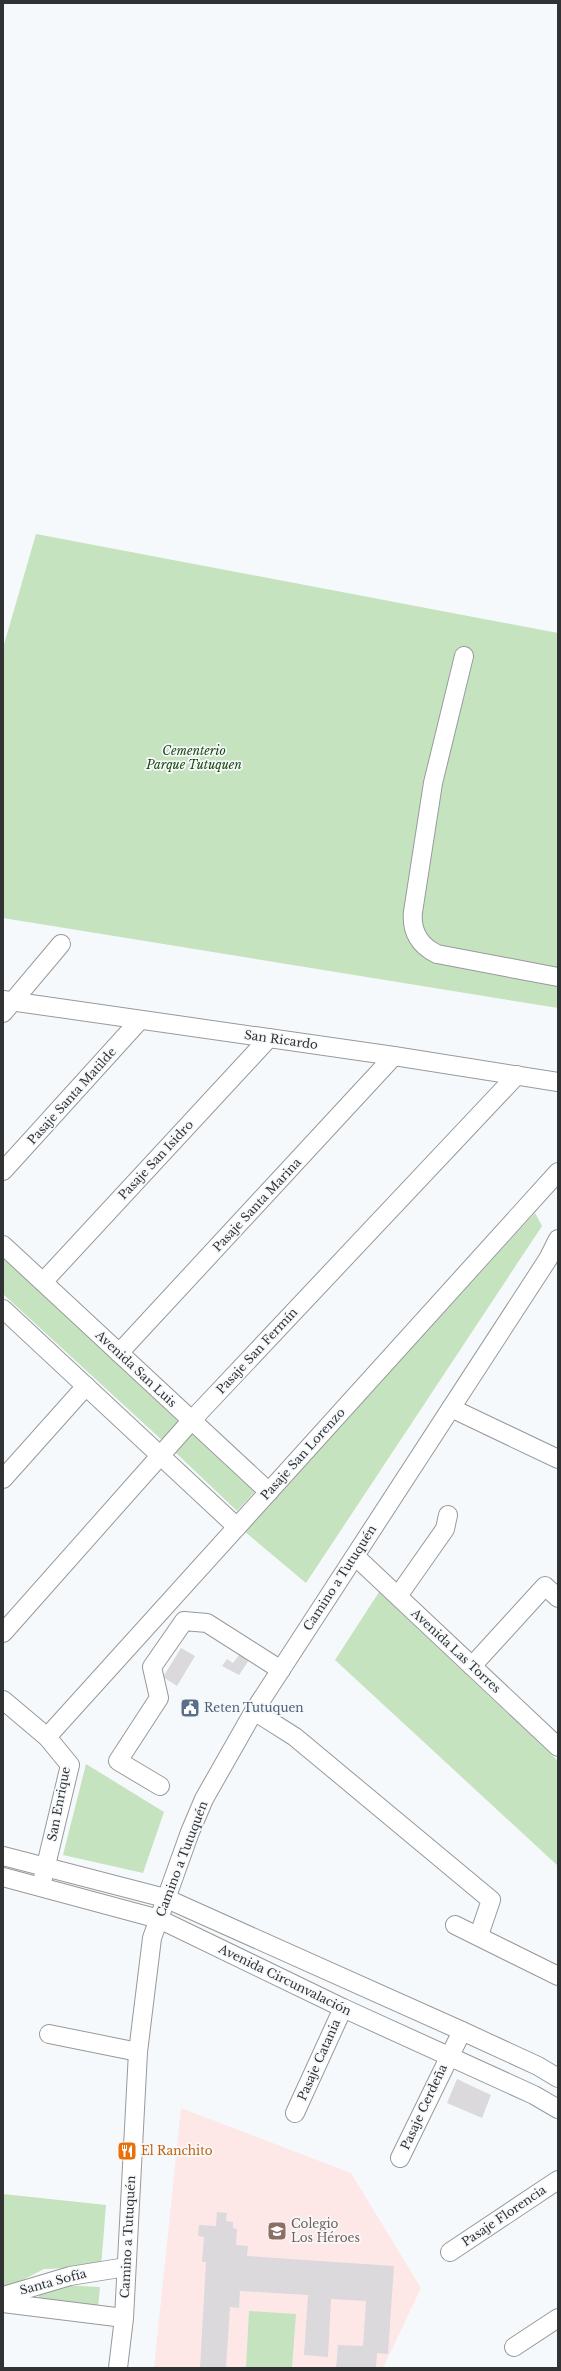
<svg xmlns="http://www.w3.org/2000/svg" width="561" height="2371" font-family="'Libre Baskerville',serif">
  <rect width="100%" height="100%" fill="#f6f9fb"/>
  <path fill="#fee8e7" d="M 181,2108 L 351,2173 L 421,2288 L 383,2368 L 154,2368 Z"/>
  <g fill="#c5e3be">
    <path d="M 36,534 L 558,633 L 558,1008 L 3,918 L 3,648 Z"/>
    <path d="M 535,1213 L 542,1226 L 306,1583 L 244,1531 Z"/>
    <path d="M 3,1254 L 182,1423 L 164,1442 L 3,1294 Z"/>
    <path d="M 196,1429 L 258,1488 L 237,1511 L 175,1452 Z"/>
    <path d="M 379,1592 L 558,1761 L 558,1866 L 335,1660 Z"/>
    <path d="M 86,1764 L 164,1812 L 143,1873 L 63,1855 Z"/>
    <path d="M 3,2194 L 106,2205 L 101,2267 L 44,2269 L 3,2290 Z"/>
    <path d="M 63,2285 L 100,2287 L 98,2308 L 39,2300 L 39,2292 Z"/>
    <path d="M 249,2311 L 296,2314 L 292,2368 L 246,2368 Z"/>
  </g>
  <g fill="#dbd9dc">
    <path d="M 181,1648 L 195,1656 L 177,1686 L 163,1677 Z"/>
    <path d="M 244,1648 L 253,1654 L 239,1675 L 222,1666 L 227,1659 L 233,1663 Z"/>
    <path d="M 457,2079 L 491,2095 L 482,2118 L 447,2103 Z"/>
    <path d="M 217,2212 L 227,2213 L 226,2221 L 233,2222 L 233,2228 L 237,2229 L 236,2245 L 248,2246 L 247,2256 L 394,2266 L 388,2354 L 377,2353 L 376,2368 L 336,2368 L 338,2345 L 363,2346 L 366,2301 L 331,2299 L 328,2357 L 304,2355 L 308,2295 L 240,2291 L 239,2308 L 230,2307 L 226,2368 L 200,2368 L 206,2262 L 202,2262 L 204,2237 L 198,2236 L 199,2225 L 216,2226 Z"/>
  </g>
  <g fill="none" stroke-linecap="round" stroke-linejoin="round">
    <defs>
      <g id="minor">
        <path d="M 464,656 L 433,783 L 413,912 C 411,932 420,946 437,954 L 558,977"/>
        <path d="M 3,1000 L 394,1056 L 558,1082"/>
        <path d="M 3,1013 L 61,944"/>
        <path d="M 3,1171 L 140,1020"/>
        <path d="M 3,1245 L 269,1492"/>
        <path d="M 43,1282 L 269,1038"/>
        <path d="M 3,1309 L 237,1527"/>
        <path d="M 119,1353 L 394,1056"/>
        <path d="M 451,1408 L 558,1459"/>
        <path d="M 3,1479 L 86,1386"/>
        <path d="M 355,1556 L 558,1747"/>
        <path d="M 398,1596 L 445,1529 L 448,1515"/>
        <path d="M 3,1633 L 191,1421 L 517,1075"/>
        <path d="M 472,1666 L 545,1586 L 558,1598"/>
        <path d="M 3,1700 L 47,1737 L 70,1765 L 43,1878"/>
        <path d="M 254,1711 L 295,1737 L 491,1900 L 479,1935"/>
        <path d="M 47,1737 L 558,1172"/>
        <path d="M 160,1786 L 118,1761 L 159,1698 L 152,1667 L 184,1621 L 207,1623 L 281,1670"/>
        <path d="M 3,1856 L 165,1898 L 462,2031 L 538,2066 L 558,2078"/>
        <path d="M 3,1877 L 159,1919 L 343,2008 L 534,2095 L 558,2109"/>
        <path d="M 455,1925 L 558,1976"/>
        <path d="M 49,2034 L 138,2052"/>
        <path d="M 295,2113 L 343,2008"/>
        <path d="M 400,2158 L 462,2031"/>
        <path d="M 450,2252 L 558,2180"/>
        <path d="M 3,2296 L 70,2276 L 126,2267"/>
        <path d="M 3,2303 L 124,2318"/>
        <path d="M 514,2347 L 558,2318"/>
        <path d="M 118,2368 L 124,2318 L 138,2052 L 152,1938 L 190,1832 L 204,1799 L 254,1711 L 548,1259 L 558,1239"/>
      </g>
    </defs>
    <use href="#minor" stroke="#97999b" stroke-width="20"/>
    <use href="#minor" stroke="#fff" stroke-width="18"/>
  </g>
  <defs>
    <symbol id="civic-square" viewBox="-11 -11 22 22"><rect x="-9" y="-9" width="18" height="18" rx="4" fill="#5c6f8a" stroke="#f6f9fb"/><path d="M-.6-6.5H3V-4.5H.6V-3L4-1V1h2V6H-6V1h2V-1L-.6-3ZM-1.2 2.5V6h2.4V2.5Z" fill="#fff"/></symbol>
    <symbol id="restaurant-square" viewBox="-11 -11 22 22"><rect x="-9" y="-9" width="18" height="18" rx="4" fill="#e8710a" stroke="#f6f9fb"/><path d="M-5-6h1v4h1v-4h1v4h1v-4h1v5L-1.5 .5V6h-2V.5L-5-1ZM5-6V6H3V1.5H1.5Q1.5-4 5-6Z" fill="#fff"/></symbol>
    <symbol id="school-square" viewBox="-11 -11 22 22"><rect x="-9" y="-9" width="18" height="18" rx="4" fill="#8d6e63" stroke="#f6f9fb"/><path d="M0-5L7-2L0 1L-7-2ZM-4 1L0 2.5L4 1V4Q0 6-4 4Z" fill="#fff"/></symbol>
  </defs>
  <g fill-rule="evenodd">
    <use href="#civic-square" x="179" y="1697" width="22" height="22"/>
    <use href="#restaurant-square" x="116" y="2140" width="22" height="22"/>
    <use href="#school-square" x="266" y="2220" width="22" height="22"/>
  </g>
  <g text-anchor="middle" stroke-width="3.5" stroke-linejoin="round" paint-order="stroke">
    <g font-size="12" font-style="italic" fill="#1b480f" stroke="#f6f9fb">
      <text x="194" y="755">Cementerio<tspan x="194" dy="14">Parque Tutuquen</tspan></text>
    </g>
    <g font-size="12" fill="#313233" stroke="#f6f9fb">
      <text transform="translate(281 1040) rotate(8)" y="4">San Ricardo</text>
      <text transform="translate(72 1096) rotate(-48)" y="4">Pasaje Santa Matilde</text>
      <text transform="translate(156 1160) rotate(-47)" y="4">Pasaje San Isidro</text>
      <text transform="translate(257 1205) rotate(-47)" y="4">Pasaje Santa Marina</text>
      <text transform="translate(257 1351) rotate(-47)" y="4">Pasaje San Fermín</text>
      <text transform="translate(136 1369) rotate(43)" y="4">Avenida San Luis</text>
      <text transform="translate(303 1454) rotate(-48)" y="4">Pasaje San Lorenzo</text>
      <text transform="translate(340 1578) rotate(-57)" y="4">Camino a Tutuquén</text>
      <text transform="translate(456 1651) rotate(43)" y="4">Avenida Las Torres</text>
      <text transform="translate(59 1804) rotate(-79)" y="4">San Enrique</text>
      <text transform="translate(182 1859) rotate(-69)" y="4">Camino a Tutuquén</text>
      <text transform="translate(285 1980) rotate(26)" y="4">Avenida Circunvalación</text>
      <text transform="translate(319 2060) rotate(-66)" y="4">Pasaje Catania</text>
      <text transform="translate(424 2107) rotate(-65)" y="4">Pasaje Cerdeña</text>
      <text transform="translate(504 2216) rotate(-34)" y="4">Pasaje Florencia</text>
      <text transform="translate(128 2237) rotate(-87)" y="4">Camino a Tutuquén</text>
      <text transform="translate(53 2282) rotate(-15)" y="4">Santa Sofía</text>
    </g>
    <g font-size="12" fill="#4e5e75" stroke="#f6f9fb" text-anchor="start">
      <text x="204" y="1712">Reten Tutuquen</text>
    </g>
    <g font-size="12" fill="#c56008" stroke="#f6f9fb" text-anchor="start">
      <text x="141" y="2155">El Ranchito</text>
    </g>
    <g font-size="12" fill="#785e54" stroke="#f6f9fb" text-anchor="start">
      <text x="291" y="2228">Colegio<tspan x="291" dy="14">Los Héroes</tspan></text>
    </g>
  </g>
  <rect width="561" height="2371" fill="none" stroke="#313233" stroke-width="8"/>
</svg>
